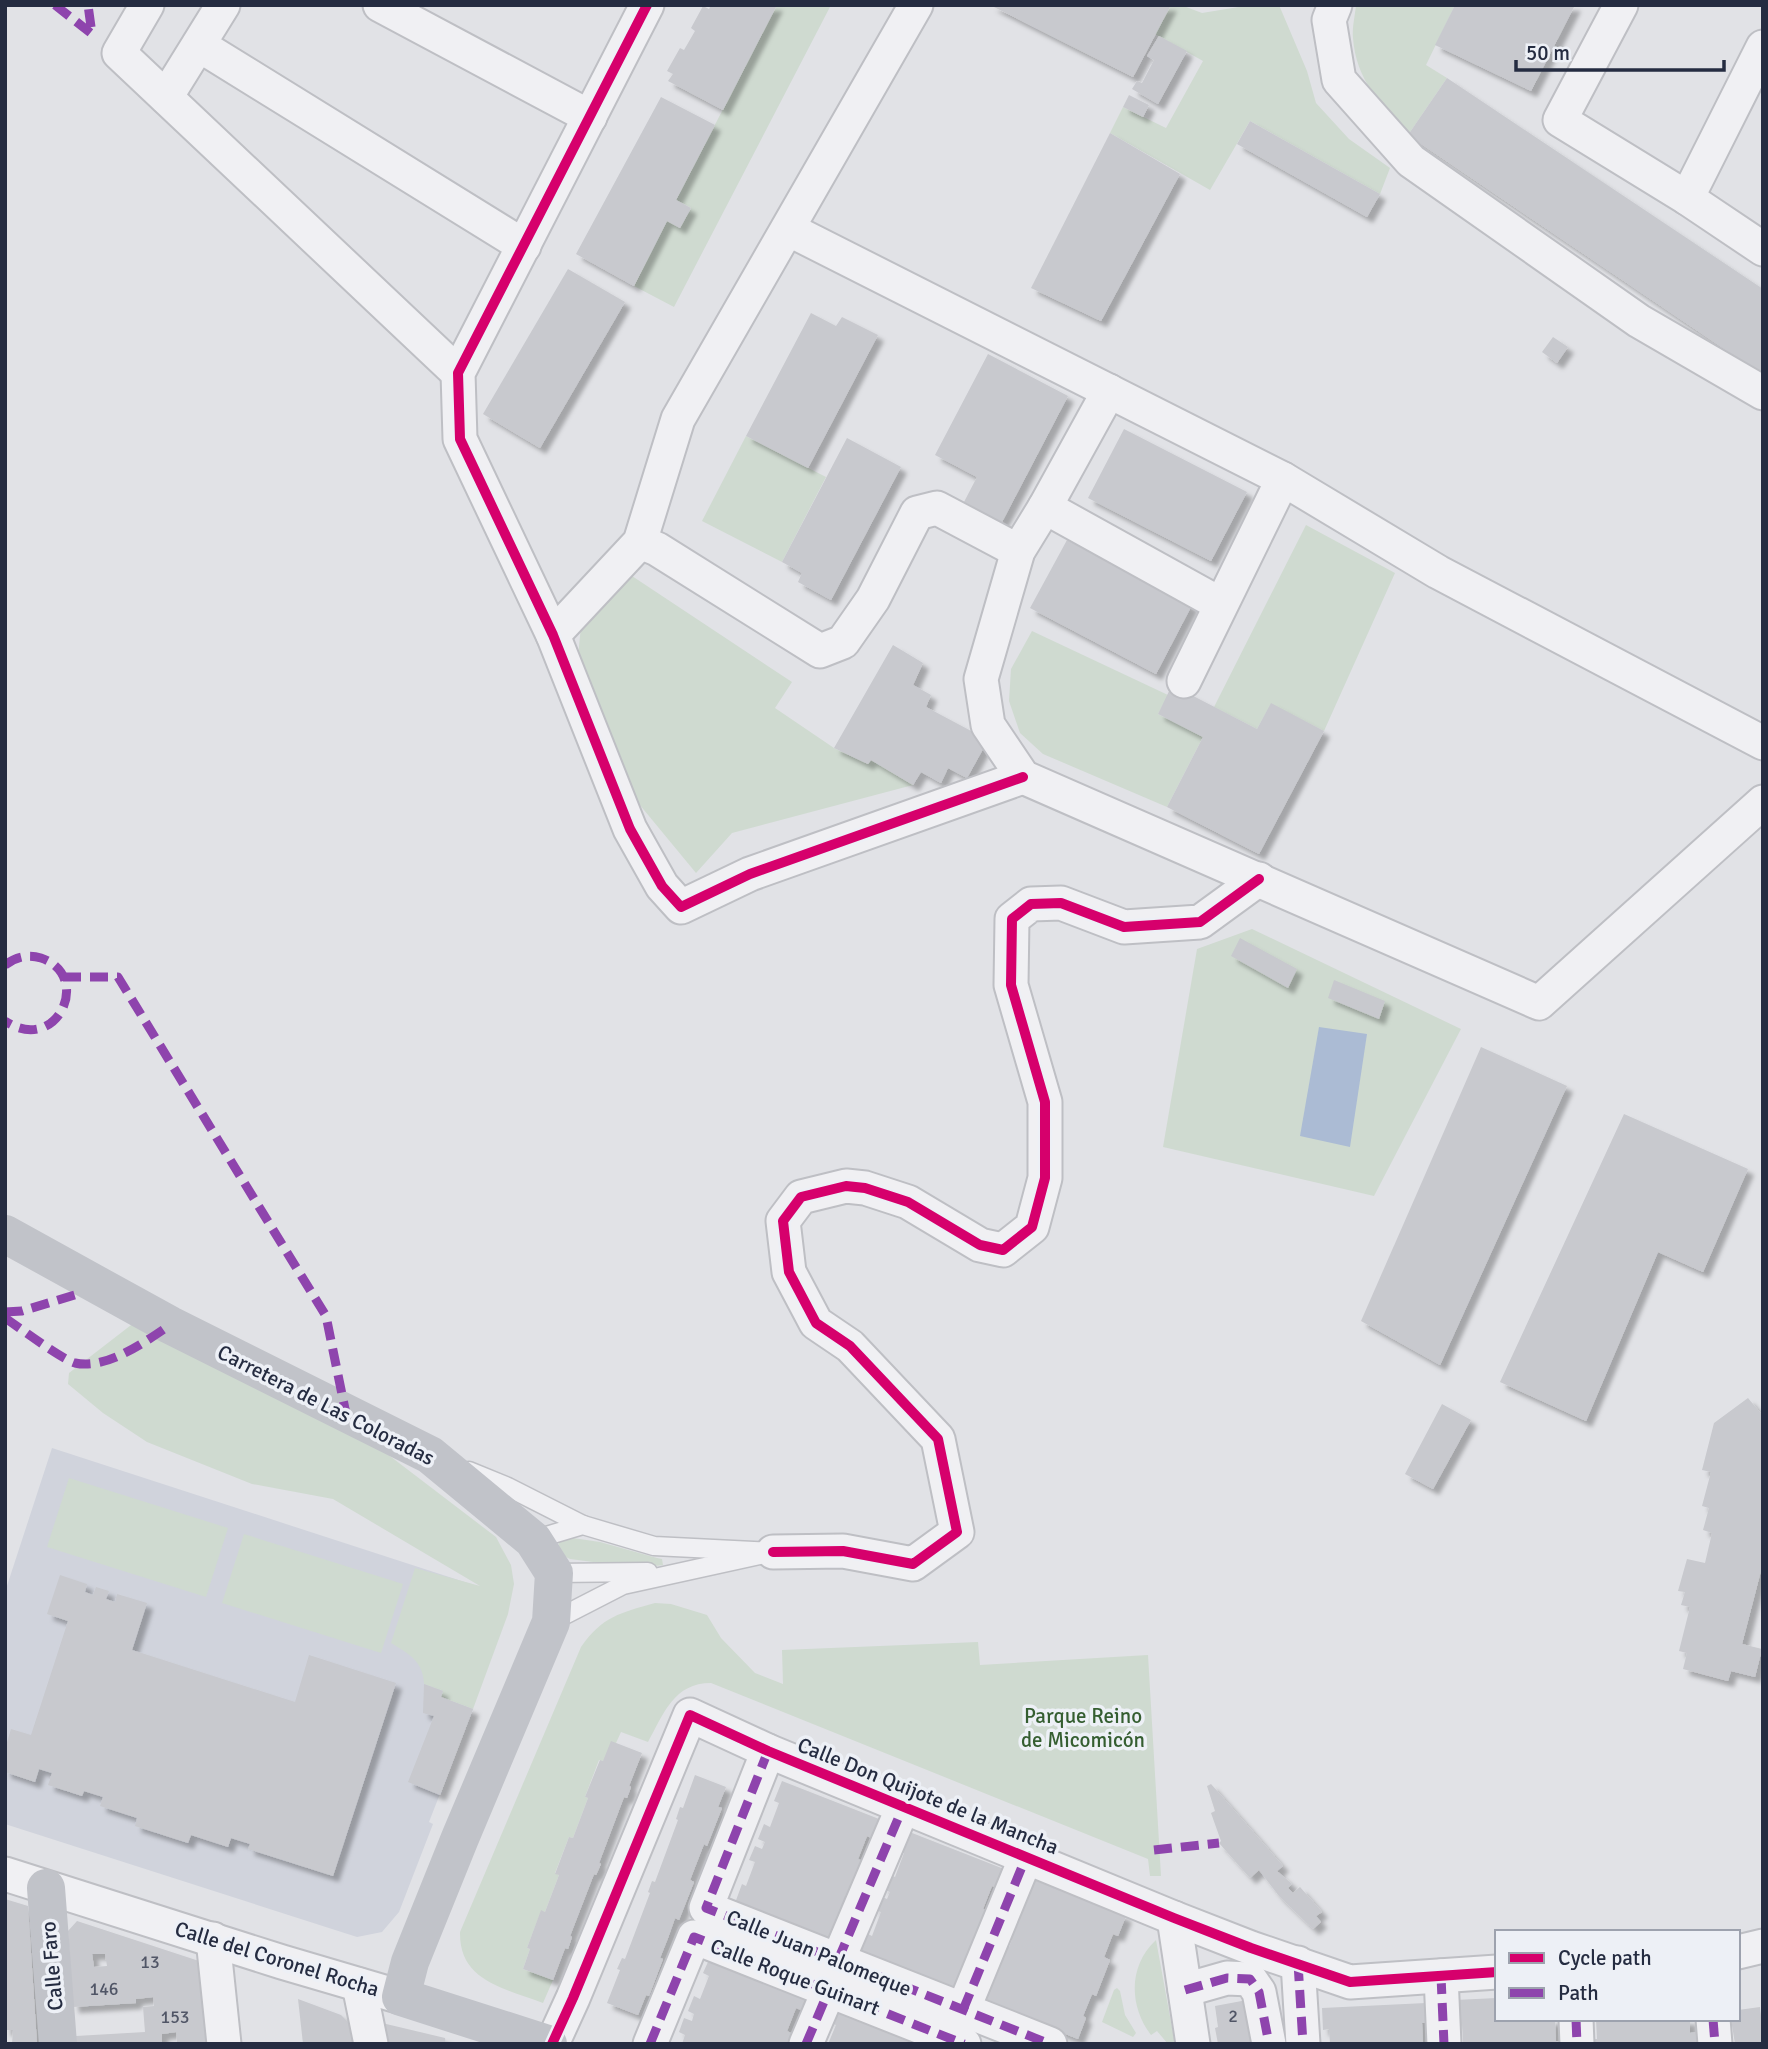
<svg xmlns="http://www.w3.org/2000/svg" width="1768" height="2049" font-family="Signika,sans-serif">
  <defs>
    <filter id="shadow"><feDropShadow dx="6" dy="6" stdDeviation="2" flood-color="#0004"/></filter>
  </defs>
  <rect width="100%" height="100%" fill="#e1e2e6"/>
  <path fill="#d0d3dc" d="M 52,1448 L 483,1588 L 442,1697 L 473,1709 L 429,1822 L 433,1824 L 399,1912 L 382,1932 L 357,1937 L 5,1824 L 5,1592 Z"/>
  <g fill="#cfdad0">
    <path d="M 777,5 L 831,5 L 674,307 L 634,286 L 667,221 L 680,228 L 691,208 L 676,200 Z"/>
    <path d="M 1171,5 L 1181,5 L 1202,13 L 1251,5 L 1279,5 L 1307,71 L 1316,103 L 1349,139 L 1390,168 L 1380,194 L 1250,121 L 1210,190 L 1110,133 L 1123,107 L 1166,128 L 1203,61 L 1155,34 Z"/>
    <path d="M 1356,5 L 1455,5 L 1426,65 L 1447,78 L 1408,135 C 1381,105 1356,80 1353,38 C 1352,27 1355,16 1356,5 Z"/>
    <path d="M 746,436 L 826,477 L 782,562 L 702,521 Z"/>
    <path d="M 1306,525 L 1395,573 L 1324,731 L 1271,704 L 1257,729 L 1214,707 Z"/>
    <path d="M 632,576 L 792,682 L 775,708 L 834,748 L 868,764 L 871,760 L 913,785 L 732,833 L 696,873 L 625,787 L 577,667 L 581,626 Z"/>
    <path d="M 1032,631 L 1168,695 L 1158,714 L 1203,737 L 1167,807 L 1043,754 L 1020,733 L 1009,701 L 1011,669 Z"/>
    <path d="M 1252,929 L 1461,1029 L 1374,1196 L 1163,1147 L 1197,949 Z"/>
    <path d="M 135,1322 L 382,1450 L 496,1537 L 511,1565 L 514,1584 L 508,1614 L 473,1709 L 441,1697 L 443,1691 L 424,1684 C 423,1661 409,1654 391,1643 L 415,1568 L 480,1586 L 333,1499 L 252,1484 L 147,1442 L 103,1413 L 68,1384 L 69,1373 Z"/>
    <path d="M 69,1478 L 228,1528 L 206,1597 L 47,1547 Z"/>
    <path d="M 244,1534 L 403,1584 L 381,1653 L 222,1603 Z"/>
    <path d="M 566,1537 L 600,1542 L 657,1558 L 662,1559 L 663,1565 L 639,1568 L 570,1559 C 563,1556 557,1549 559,1541 Z"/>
    <path d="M 655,1603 L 671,1604 L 707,1615 L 721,1638 L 755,1673 L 783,1684 L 782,1650 L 978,1642 L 980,1665 L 1148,1655 L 1161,1876 L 1150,1876 L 1148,1859 L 711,1683 C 674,1683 664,1713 648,1742 L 621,1732 L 616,1743 L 603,1761 L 599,1760 L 585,1797 L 588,1798 L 573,1838 L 569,1837 L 555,1873 L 559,1875 L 545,1912 L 541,1911 L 527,1948 L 530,1949 L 523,1969 L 553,1980 L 543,2003 C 505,1988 459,1982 460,1932 L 581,1647 C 603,1616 620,1613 655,1603 Z"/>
    <path d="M 1156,1940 L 1175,2044 L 1168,2044 L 1157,2031 L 1151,2035 C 1129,2006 1128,1966 1156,1940 Z"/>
    <path d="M 1117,1988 L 1120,1991 L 1125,2015 L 1136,2033 L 1133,2037 L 1102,2022 L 1114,1990 Z"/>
  </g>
  <path fill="#abbbd4" d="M 1319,1027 L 1367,1034 L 1350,1147 L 1300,1136 Z"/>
  <g fill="#c8c9ce" fill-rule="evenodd" filter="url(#shadow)">
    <path d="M 711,5 L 777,5 L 723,110 L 668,81 L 673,74 L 667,71 L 680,48 L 684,50 L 695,31 L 691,28 L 703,6 L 709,9 Z"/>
    <path d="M 990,5 L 1171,5 L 1133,77 Z"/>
    <path d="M 1455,5 L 1575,5 L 1531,91 L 1435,45 Z"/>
    <path d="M 1159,36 L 1187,51 L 1158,104 L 1132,89 L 1137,81 L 1142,83 L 1154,60 L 1147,56 Z"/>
    <path d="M 1447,78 L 1763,289 L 1763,375 L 1408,135 Z"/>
    <path d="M 1129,95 L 1149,105 L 1143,117 L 1123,107 Z"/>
    <path d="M 661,97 L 715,125 L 676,200 L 691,208 L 680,228 L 667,221 L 634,286 L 576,254 Z"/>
    <path d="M 1250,121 L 1380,194 L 1367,217 L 1237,144 Z"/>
    <path d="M 1110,133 L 1180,174 L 1101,321 L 1031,288 Z"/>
    <path d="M 568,269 L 625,302 L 540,448 L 483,414 Z"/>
    <path d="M 811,313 L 836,326 L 842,317 L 878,335 L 808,468 L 746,436 Z"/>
    <path d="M 1553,337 L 1568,347 L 1557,363 L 1542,352 Z"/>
    <path d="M 988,354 L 1068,396 L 1002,522 L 964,502 L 977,477 L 935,455 Z"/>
    <path d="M 1124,429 L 1247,492 L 1211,561 L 1088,498 Z"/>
    <path d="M 847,438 L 901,467 L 831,600 L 798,582 L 802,573 L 782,562 Z"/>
    <path d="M 1067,540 L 1192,605 L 1156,674 L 1030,608 Z"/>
    <path d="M 893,645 L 923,663 L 913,685 L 931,695 L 926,707 L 988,740 L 967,778 L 948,768 L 941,783 L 921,772 L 913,785 L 871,760 L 868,764 L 834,748 Z"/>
    <path d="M 1172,685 L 1257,729 L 1271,703 L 1324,731 L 1259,854 L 1167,807 L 1203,737 L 1158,714 Z"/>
    <path d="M 1240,938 L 1297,969 L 1288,988 L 1231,956 Z"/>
    <path d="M 1334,980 L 1385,1001 L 1379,1019 L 1328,998 Z"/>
    <path d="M 1481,1047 L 1567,1086 L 1440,1365 L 1361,1321 Z"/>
    <path d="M 1624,1114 L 1748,1169 L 1703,1272 L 1658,1252 L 1586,1421 L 1500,1382 Z"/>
    <path d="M 1748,1398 L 1763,1416 L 1763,1563 L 1742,1644 L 1762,1649 L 1755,1677 L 1731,1671 L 1728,1681 L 1683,1669 L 1687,1653 L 1679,1651 L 1690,1607 L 1681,1605 L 1685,1592 L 1678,1591 L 1687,1559 L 1705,1563 L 1712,1533 L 1703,1530 L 1709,1508 L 1702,1506 L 1711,1472 L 1702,1470 L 1714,1423 Z"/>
    <path d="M 1442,1404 L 1471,1420 L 1433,1489 L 1405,1474 Z"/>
    <path d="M 60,1575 L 87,1584 L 85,1592 L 93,1595 L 96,1587 L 109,1591 L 106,1599 L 115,1602 L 117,1594 L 147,1603 L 132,1650 L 295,1702 L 309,1655 L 396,1683 L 333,1876 L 248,1849 L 250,1844 L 231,1838 L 228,1847 L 191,1835 L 188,1843 L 135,1826 L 137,1818 L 100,1806 L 103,1797 L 84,1791 L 82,1796 L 48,1785 L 52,1773 L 39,1769 L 35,1782 L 5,1772 L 5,1749 L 11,1729 L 31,1735 L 68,1621 L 47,1614 Z"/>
    <path d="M 424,1684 L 443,1691 L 441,1697 L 473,1709 L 440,1795 L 408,1782 L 434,1716 L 423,1713 Z"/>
    <path d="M 611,1741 L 642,1753 L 629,1786 L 631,1787 L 627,1798 L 624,1797 L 599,1863 L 601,1864 L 596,1875 L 594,1874 L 570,1936 L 572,1937 L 568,1949 L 565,1948 L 553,1980 L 523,1969 L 530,1949 L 527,1948 L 541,1910 L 545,1912 L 559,1875 L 555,1874 L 569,1837 L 573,1838 L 588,1798 L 585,1797 L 600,1760 L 603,1761 Z"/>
    <path d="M 695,1775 L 726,1787 L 718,1807 L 722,1808 L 707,1846 L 704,1844 L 690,1880 L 694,1882 L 679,1920 L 675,1918 L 668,1938 L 660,1958 L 663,1959 L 649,1996 L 646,1995 L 638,2015 L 607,2003 L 620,1970 L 617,1969 L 622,1958 L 625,1959 L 650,1893 L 648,1892 L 652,1881 L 655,1882 L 678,1820 L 676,1819 L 680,1807 L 683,1808 Z"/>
    <path d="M 782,1781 L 879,1819 L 871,1838 L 867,1836 L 858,1859 L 863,1861 L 849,1897 L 845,1896 L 836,1919 L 840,1920 L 831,1941 L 735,1903 L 742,1884 L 746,1886 L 755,1862 L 749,1860 L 755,1846 L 762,1849 L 765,1842 L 758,1839 L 764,1824 L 770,1827 L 779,1803 L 774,1801 Z"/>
    <path d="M 1211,1784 L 1283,1866 L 1277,1871 L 1292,1884 L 1288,1888 L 1293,1893 L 1300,1887 L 1322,1912 L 1316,1916 L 1321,1922 L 1313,1929 L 1279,1896 L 1259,1870 L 1250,1878 L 1219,1843 L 1221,1841 L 1211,1813 L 1215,1811 L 1207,1786 Z"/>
    <path d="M 907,1831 L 1004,1869 L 997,1888 L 992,1886 L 983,1909 L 989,1911 L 975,1948 L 970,1946 L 961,1969 L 965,1970 L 957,1991 L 860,1953 L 868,1934 L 872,1936 L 881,1912 L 874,1910 L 880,1896 L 887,1899 L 890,1892 L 883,1889 L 889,1874 L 895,1877 L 904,1853 L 899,1852 Z"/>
    <path d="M 1029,1878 L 1126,1916 L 1118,1936 L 1113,1934 L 1104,1957 L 1110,1960 L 1096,1996 L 1092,1994 L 1083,2016 L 1086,2018 L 1078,2039 L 982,2001 L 989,1982 L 993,1984 L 1003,1960 L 996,1958 L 1002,1944 L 1009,1947 L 1012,1940 L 1005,1937 L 1011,1922 L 1017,1925 L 1026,1902 L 1021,1899 Z"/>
    <path d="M 5,1899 L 28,1906 L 37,2044 L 12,2044 L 13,2030 L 5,2030 Z"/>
    <path d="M 77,1921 L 199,1961 L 208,2044 L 177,2044 L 176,2032 L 162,2034 L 162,2044 L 76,2044 L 76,2036 L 145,2032 L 143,2007 L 154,2006 L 153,1997 L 136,1999 L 136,2003 L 73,2007 L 68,1931 ZM 92,1954 L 105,1954 L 107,1966 L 94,1967 Z"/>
    <path d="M 712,1953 L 808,1991 L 801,2010 L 796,2008 L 787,2031 L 793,2034 L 789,2044 L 682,2044 L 685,2035 L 679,2032 L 684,2018 L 692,2021 L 694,2014 L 688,2011 L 694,1996 L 700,1999 L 709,1976 L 703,1973 Z"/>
    <path d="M 1497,1998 L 1497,2019 L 1555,2019 L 1556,2041 L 1562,2041 L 1562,2044 L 1463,2044 L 1462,2022 L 1456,2022 L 1455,2000 Z"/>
    <path d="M 298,1999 L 341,2015 L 349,2023 L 353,2044 L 303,2044 Z"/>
    <path d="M 1247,2000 L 1258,2044 L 1218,2044 L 1215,2028 L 1218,2027 L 1215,2006 Z"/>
    <path d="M 838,2003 L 934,2044 L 828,2044 L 836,2025 L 830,2023 Z"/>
    <path d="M 1426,2003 L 1427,2023 L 1422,2023 L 1423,2044 L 1330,2044 L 1329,2029 L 1323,2030 L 1322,2008 Z"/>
    <path d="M 1760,2007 L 1763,2044 L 1735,2044 L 1731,2019 L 1738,2019 L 1738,2010 Z"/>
    <path d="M 1596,2019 L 1690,2019 L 1690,2033 L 1696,2032 L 1697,2044 L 1590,2044 L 1590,2039 L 1597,2039 Z"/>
    <path d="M 382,2023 L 445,2038 L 446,2044 L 386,2044 Z"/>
  </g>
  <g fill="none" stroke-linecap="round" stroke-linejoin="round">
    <defs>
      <g id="lane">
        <path d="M 469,1471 L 508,1487 L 583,1525"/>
        <path d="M 533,1540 L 583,1525 L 654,1546 L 773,1552 L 623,1585 L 551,1622"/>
        <path d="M 554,1573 L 648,1572"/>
      </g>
      <g id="street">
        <path d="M 147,5 L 119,53 L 458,373"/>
        <path d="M 380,5 L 590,117"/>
        <path d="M 647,5 L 458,373 L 460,439 L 553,635 L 630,829 L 662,886 L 681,907 L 750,874 L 1023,777"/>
        <path d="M 1335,5 L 1329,20 L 1339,80 L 1411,161 L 1639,321 L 1763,393"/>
        <path d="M 1621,5 L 1560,120 L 1687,198 L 1763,249"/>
        <path d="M 199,45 L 524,246"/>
        <path d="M 166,97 L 223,5"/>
        <path d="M 1687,198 L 1763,47"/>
        <path d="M 788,229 L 1283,479 L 1438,572 L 1763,743"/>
        <path d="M 1109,391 L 1045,507 L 1018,551 L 981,679 L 988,725 L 1023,777 L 1539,1003 L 1763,802"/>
        <path d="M 1045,507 L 1220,604"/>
        <path d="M 640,542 L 657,549 L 820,651 L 843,642 L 873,599 L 917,513 L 937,508 L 1018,551"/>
        <path d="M 553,635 L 640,542 L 678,419 L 916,5"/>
        <path d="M 1184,681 L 1283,479"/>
        <path d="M 773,1552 L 843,1551 L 913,1564 L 957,1532 L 938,1439 L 850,1346 L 816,1323 L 789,1272 L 783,1221 L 801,1197 L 846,1186 L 865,1188 L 908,1202 L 980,1245 L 1003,1250 L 1032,1227 L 1045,1178 L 1045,1102 L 1011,985 L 1012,919 L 1031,904 L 1061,903 L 1124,927 L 1200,922 L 1259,879"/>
        <path d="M 768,1751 L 706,1908 L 1050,2044"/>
        <path d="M 5,1874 L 282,1962 L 401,1997"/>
        <path d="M 1174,1918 L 1193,2044"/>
        <path d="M 213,1939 L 224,2044"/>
        <path d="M 1738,1952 L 1763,1946"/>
        <path d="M 838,1960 L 903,1807"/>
        <path d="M 1298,1963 L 1303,2044"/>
        <path d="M 1441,1976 L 1444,2044"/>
        <path d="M 359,1985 L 371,2044"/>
        <path d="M 1185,1990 L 1227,1978 L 1250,1979 L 1259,1992 L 1269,2044"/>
        <path d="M 963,2010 L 1026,1857"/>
        <path d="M 1576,2019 L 1577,2044"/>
        <path d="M 1713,2019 L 1715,2044"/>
        <path d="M 552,2044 L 573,1998 L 690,1715 L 768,1751 L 1174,1918 L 1251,1948 L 1350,1982 L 1497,1972"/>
        <path d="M 650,2044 L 694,1937 L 964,2044"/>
        <path d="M 806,2044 L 829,1990"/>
      </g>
    </defs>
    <use href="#lane" stroke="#bebfc4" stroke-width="21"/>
    <use href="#street" stroke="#bebfc4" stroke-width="37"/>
    <use href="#lane" stroke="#f0f0f3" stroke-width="18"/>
    <use href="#street" stroke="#f0f0f3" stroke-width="33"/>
    <g stroke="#c1c3c9" stroke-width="38">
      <path d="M 5,1234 L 170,1325 L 430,1455 L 533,1540 L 554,1573 L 551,1622 L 460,1838 L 410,1962 L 401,1997 L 548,2044"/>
      <path d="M 46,1888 L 58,2044"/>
    </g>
    <g stroke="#8e44ad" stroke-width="9" stroke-dasharray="18 9" stroke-linecap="butt">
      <path d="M 55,5 L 92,34 L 88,5"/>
      <path d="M 5,965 C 16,957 28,954 41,958 C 93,975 58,1056 5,1021"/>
      <path d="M 63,977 L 118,977 L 326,1316 L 346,1414"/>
      <path d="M 5,1312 L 22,1311 L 78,1294"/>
      <path d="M 5,1318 C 20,1328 61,1359 75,1363 C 106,1370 145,1342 170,1325"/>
      <path d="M 768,1751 L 706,1908 L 1050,2044"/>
      <path d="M 1154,1850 L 1219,1843"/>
      <path d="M 838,1960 L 903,1807"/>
      <path d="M 1298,1963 L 1303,2044"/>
      <path d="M 1441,1976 L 1444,2044"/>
      <path d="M 1185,1990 L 1227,1978 L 1250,1979 L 1259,1992 L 1269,2044"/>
      <path d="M 963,2010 L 1026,1857"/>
      <path d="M 1576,2019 L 1577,2044"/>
      <path d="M 1713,2019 L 1715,2044"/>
      <path d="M 650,2044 L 694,1937 L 964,2044"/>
      <path d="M 806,2044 L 829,1990"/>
    </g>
    <defs>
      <g id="cycleway">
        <path d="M 647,5 L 458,373 L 460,439 L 553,635 L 630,829 L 662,886 L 681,907 L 750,874 L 1023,777"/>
        <path d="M 773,1552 L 843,1551 L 913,1564 L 957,1532 L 938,1439 L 850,1346 L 816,1323 L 789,1272 L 783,1221 L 801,1197 L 846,1186 L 865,1188 L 908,1202 L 980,1245 L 1003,1250 L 1032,1227 L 1045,1178 L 1045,1102 L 1011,985 L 1012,919 L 1031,904 L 1061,903 L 1124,927 L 1200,922 L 1259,879"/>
        <path d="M 552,2044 L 573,1998 L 690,1715 L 768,1751 L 1174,1918 L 1251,1948 L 1350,1982 L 1497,1972"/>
      </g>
    </defs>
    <use href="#cycleway" stroke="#edf0f6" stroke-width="15"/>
    <use href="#cycleway" stroke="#d6006c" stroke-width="10"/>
  </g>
  <g text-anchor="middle" stroke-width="7" stroke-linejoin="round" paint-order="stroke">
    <g font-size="18" fill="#505566">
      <text x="150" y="1968">13</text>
      <text x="104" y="1995">146</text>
      <text x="1233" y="2022">2</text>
      <text x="175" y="2023">153</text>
    </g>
    <g font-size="21" fill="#252c41" stroke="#edf0f6">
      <text transform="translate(326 1405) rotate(27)" y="7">Carretera de Las Coloradas</text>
      <text transform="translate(928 1796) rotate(22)" y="7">Calle Don Quijote de la Mancha</text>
      <text transform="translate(819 1953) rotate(22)" y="7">Calle Juan Palomeque</text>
      <text transform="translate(277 1959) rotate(17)" y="7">Calle del Coronel Rocha</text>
      <text transform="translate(52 1966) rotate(-95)" y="7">Calle Faro</text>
      <text transform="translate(795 1977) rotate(21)" y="7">Calle Roque Guinart</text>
    </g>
    <g font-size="21" fill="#355e31" stroke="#edf0f6">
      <text x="1083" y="1723">Parque Reino<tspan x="1083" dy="24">de Micomicón</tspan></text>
    </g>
  </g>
  <rect width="1768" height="2049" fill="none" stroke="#252c41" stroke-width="14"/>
  <rect x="1495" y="1930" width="245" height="91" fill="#edf0f6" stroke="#9da2ae" stroke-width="2"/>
  <rect x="1509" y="1953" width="35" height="10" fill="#d6006c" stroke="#9da2ae" stroke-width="2"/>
  <text x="1558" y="1965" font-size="21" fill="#252c41">Cycle path</text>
  <rect x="1509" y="1988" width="35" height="10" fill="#8e44ad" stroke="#9da2ae" stroke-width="2"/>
  <text x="1558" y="2000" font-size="21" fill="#252c41">Path</text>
  <path d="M1516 60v10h208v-10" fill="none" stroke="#252c41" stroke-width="3.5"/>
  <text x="1526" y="60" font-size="21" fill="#252c41" stroke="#edf0f6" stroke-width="5" paint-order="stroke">50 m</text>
</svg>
